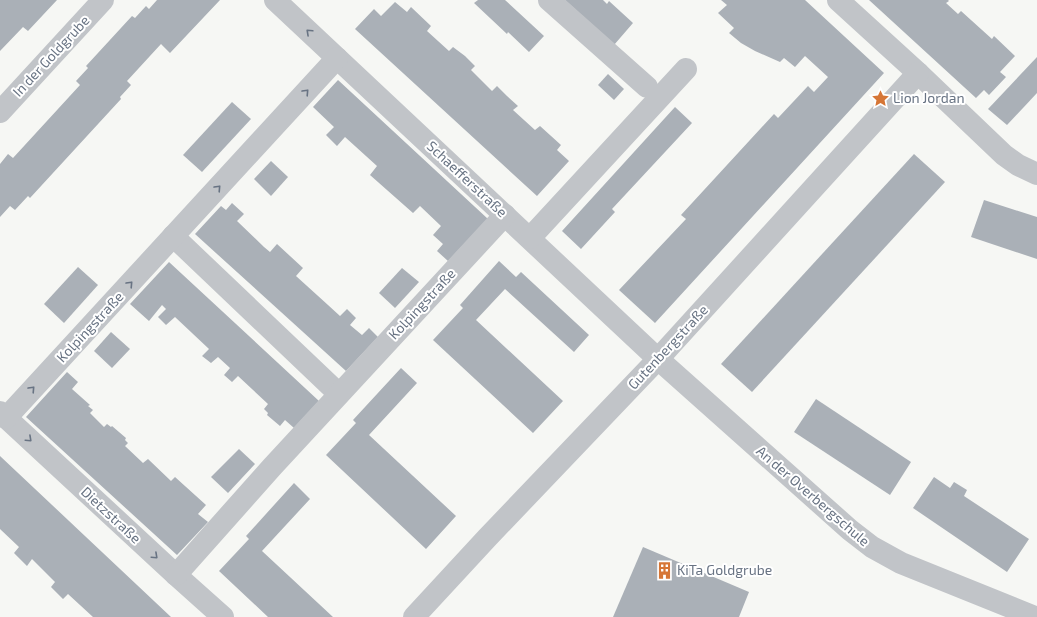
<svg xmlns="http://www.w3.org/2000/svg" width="1037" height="617" font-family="'Exo 2',sans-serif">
  <rect width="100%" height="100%" fill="#f6f7f4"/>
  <g fill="#aab0b7">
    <path d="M 0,0 L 57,0 L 28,31 L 23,27 L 0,51 Z"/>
    <path d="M 157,0 L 220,0 L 170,53 L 161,44 L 127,81 L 131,85 L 120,97 L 121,99 L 30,198 L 28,196 L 15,210 L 10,206 L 0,217 L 0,164 L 8,154 L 13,158 L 80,85 L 76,81 L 88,68 L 86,66 L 132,16 L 135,18 L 146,6 L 149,9 Z"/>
    <path d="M 478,0 L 505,0 L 544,36 L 529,52 L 508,32 L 507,34 L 474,3 Z"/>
    <path d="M 565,0 L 603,0 L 607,4 L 609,1 L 633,23 L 614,45 Z"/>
    <path d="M 721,0 L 805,0 L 884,73 L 655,323 L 619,290 L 686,219 L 681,215 L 774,114 L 778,118 L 808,86 L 814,92 L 828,77 L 805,56 L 795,67 L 784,58 L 780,62 L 755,51 L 741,43 L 729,33 L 734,28 L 718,13 L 727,5 Z"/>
    <path d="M 869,0 L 948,0 L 949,1 L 946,3 L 958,14 L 961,11 L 992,39 L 994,36 L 1015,56 L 1000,72 L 1006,77 L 989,95 L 984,90 L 976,98 Z"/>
    <path d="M 395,2 L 407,12 L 411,7 L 431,26 L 427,31 L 449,51 L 453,47 L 465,56 L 475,66 L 471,70 L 492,91 L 497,86 L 507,96 L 518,106 L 513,110 L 535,130 L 540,126 L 561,145 L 557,150 L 569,161 L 537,196 L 355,29 L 374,9 L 381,16 Z"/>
    <path d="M 1037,57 L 1037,93 L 1007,125 L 988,109 Z"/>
    <path d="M 608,74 L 624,89 L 614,100 L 598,85 Z"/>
    <path d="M 338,80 L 488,219 L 448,261 L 437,251 L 443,244 L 433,235 L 441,226 L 420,206 L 413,213 L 370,175 L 377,166 L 345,137 L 337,146 L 326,135 L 334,127 L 313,107 Z"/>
    <path d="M 232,102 L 251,119 L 202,172 L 183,155 Z"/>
    <path d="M 675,107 L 692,123 L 612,209 L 615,212 L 581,249 L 562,231 Z"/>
    <path d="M 914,154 L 945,182 L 752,392 L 721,364 Z"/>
    <path d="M 271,161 L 288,177 L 271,196 L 254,179 Z"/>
    <path d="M 984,200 L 1037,217 L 1037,259 L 971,237 Z"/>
    <path d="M 232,203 L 244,214 L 237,221 L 264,247 L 270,252 L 277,244 L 303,268 L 296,276 L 328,305 L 340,316 L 347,309 L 356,318 L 350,325 L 362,335 L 369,328 L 378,337 L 346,371 L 195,234 L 221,206 L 226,210 Z"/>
    <path d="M 499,261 L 516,277 L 521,272 L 589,335 L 574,352 L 505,289 L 476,320 L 563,401 L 533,433 L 433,340 L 463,308 L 460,305 Z"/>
    <path d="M 169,262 L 319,401 L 294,428 L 285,420 L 280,426 L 267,415 L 268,413 L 264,409 L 268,404 L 238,376 L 232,382 L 224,375 L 230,368 L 218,357 L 211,363 L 202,356 L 209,349 L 175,317 L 166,325 L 158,317 L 166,309 L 162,305 L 149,321 L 130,304 Z"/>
    <path d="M 78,267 L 98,285 L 64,323 L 44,304 Z"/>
    <path d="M 402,268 L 419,282 L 395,308 L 379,293 Z"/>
    <path d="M 111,332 L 130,349 L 112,368 L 94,351 Z"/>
    <path d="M 401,368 L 417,383 L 369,435 L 456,516 L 426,549 L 326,455 L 356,423 L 353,420 Z"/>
    <path d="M 67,372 L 78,382 L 72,389 L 90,405 L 88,406 L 93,410 L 90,413 L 104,427 L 107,424 L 111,427 L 112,426 L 126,438 L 125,440 L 128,443 L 125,446 L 143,463 L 148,459 L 171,481 L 175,477 L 206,505 L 198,514 L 208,522 L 177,555 L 26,417 Z"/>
    <path d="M 816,399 L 911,462 L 890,495 L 794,432 Z"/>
    <path d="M 239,449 L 255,464 L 228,493 L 211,477 Z"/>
    <path d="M 0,456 L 171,617 L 93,617 L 68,594 L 63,599 L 51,587 L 55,582 L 32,559 L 27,566 L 14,553 L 19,547 L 0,529 Z"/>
    <path d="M 934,477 L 950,488 L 954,482 L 967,490 L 964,496 L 1029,539 L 1007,572 L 913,508 Z"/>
    <path d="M 294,483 L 310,499 L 262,551 L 333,617 L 268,617 L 219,571 L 249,539 L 246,536 Z"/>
    <path d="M 643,547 L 749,592 L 739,617 L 613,617 Z"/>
  </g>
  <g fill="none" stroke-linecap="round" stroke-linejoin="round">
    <g stroke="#c1c4c8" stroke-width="22">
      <path d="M 275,0 L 658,359 L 850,530 L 872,547 L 901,563 L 1035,617"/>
      <path d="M 549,0 L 647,87"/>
      <path d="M 838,0 L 918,73 L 1004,155 L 1018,165 L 1037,174"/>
      <path d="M 0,112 L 103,0"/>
      <path d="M 173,236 L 339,394"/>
      <path d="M 530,238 L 686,69"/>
      <path d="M 0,412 L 176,575 L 223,617"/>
      <path d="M 6,418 L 337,58"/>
      <path d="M 176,575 L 272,467 L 505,215"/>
      <path d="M 414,617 L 487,538 L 658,359 L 918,73"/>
    </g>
  </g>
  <defs><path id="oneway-chevron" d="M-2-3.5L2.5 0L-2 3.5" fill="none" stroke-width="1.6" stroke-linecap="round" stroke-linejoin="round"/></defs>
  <g stroke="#687383">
    <use href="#oneway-chevron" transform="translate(309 32) rotate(-137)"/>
    <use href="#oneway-chevron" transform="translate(306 92) rotate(-47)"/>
    <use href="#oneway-chevron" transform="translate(218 188) rotate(-47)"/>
    <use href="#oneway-chevron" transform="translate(130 284) rotate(-47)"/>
    <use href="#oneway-chevron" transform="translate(32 389) rotate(-47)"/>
    <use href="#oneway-chevron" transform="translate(29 439) rotate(43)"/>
    <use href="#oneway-chevron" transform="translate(155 556) rotate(43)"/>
  </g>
  <defs>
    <symbol id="sight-bare" viewBox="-9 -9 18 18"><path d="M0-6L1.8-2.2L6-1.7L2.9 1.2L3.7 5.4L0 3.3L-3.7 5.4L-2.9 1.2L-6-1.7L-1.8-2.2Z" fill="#d67636" stroke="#fff" stroke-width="2.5" paint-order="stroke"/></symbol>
    <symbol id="building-bare" viewBox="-9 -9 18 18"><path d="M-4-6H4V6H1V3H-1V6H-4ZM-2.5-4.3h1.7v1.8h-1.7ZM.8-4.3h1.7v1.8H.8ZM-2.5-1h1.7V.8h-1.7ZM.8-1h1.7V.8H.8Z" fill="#d67636" stroke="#fff" stroke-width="2.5" paint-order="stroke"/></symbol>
  </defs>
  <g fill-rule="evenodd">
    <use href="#sight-bare" x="868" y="86" width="25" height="25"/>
    <use href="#building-bare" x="652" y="558" width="25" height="25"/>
  </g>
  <g text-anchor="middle" stroke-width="4" stroke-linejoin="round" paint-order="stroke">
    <g font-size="14" fill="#687383" stroke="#fff">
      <text transform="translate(51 56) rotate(-47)" y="5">In der Goldgrube</text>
      <text transform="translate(467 179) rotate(43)" y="5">Schaefferstraße</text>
      <text transform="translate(422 304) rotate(-47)" y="5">Kolpingstraße</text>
      <text transform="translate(90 327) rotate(-47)" y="5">Kolpingstraße</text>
      <text transform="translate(668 347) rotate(-47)" y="5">Gutenbergstraße</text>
      <text transform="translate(813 496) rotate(41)" y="5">An der Overbergschule</text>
      <text transform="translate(111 515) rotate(43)" y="5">Dietzstraße</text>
    </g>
    <g font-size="14" fill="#687383" stroke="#fff" text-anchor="start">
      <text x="893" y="103">Lion Jordan</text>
      <text x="677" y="575">KiTa Goldgrube</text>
    </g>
  </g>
</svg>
